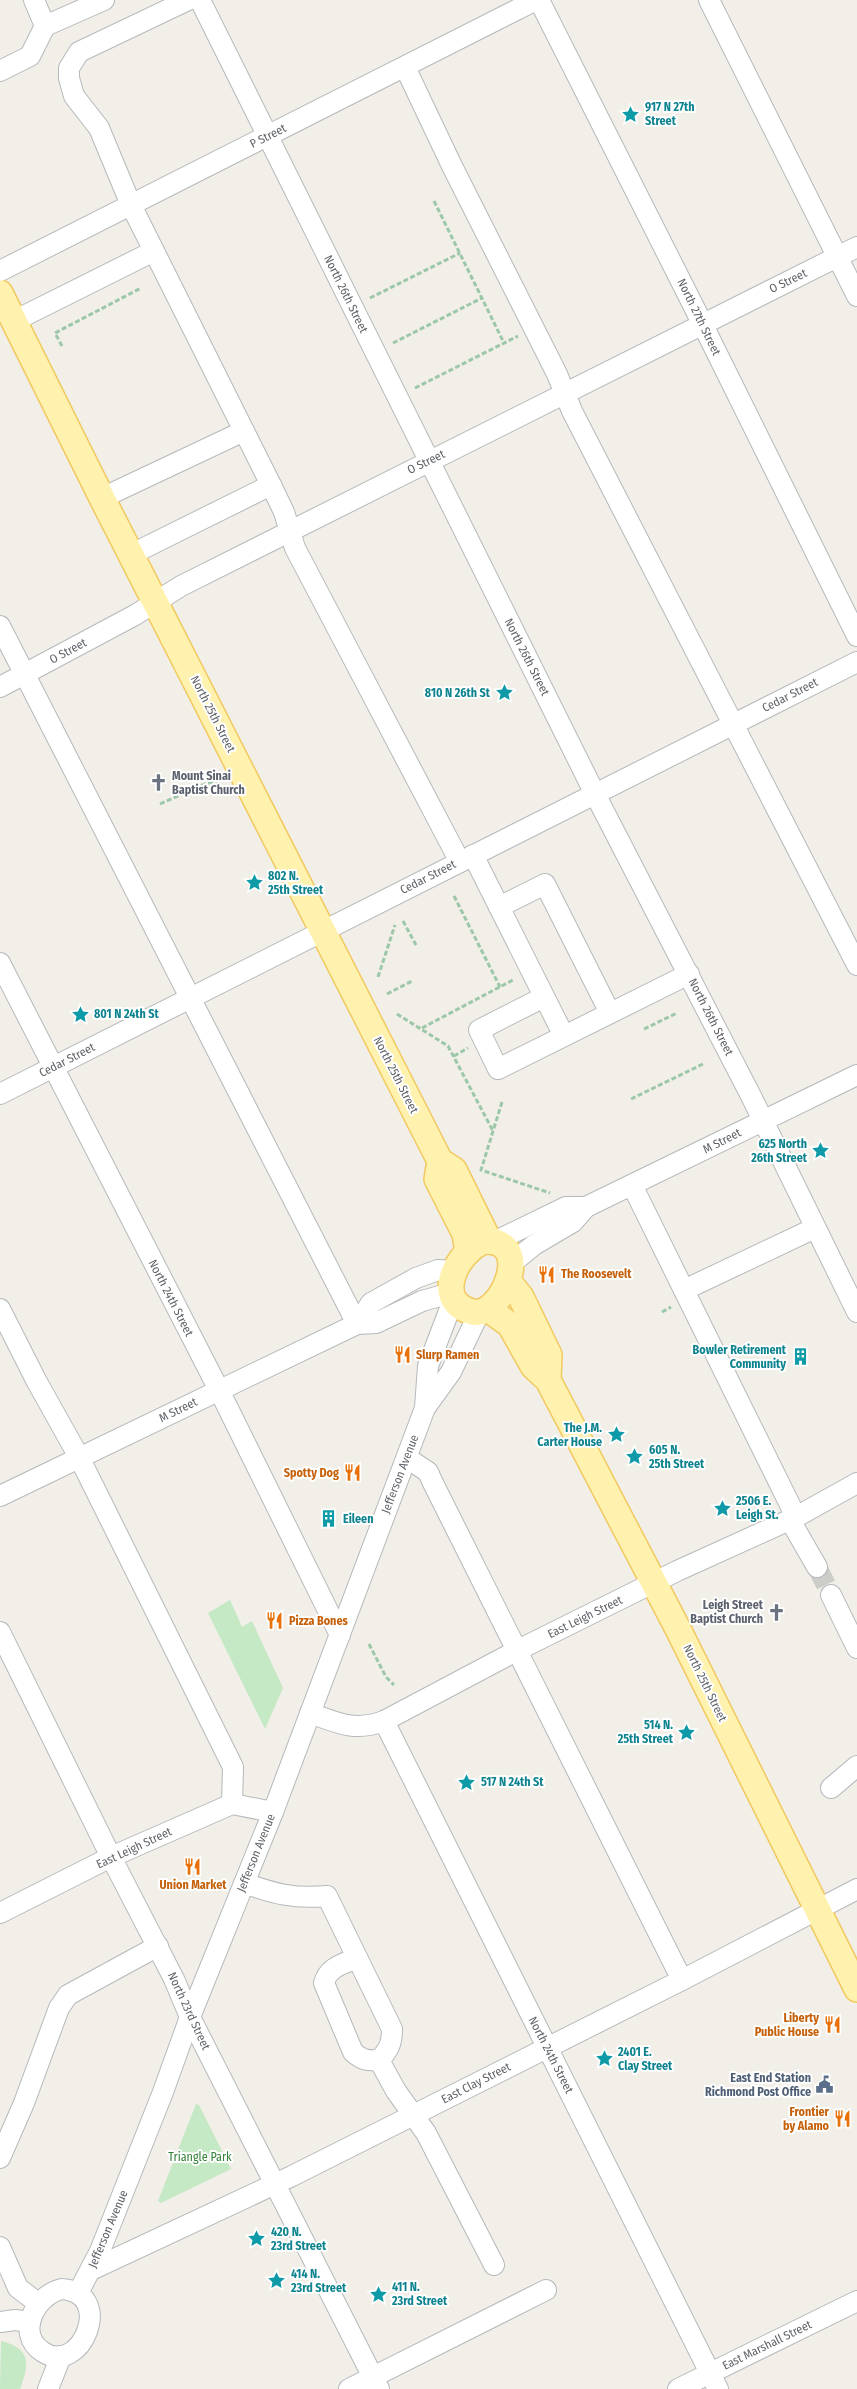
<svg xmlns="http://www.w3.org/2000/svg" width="857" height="2389" font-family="'Fira Sans Condensed',sans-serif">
  <rect width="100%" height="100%" fill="#f1efe8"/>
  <g fill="#c5e8c5">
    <path d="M 230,1600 L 242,1627 L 252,1621 L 283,1688 L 265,1729 L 208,1613 Z"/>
    <path d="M 196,2104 L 199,2105 L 231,2169 L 161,2203 L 158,2201 Z"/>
    <path d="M 1,2341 C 32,2349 29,2364 20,2389 L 0,2389 Z"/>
  </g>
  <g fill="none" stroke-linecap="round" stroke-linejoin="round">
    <path stroke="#ccccc8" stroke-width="20" stroke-dasharray="20 10" stroke-linecap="butt" d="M 817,1567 L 831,1595"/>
    <defs>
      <g id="minor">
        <path d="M 188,0 L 79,52 L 69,68 L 69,78 L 74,96 L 99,128 L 131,205 L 271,485 L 284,512 L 295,548 L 460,862"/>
        <path d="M 200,0 L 595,794 L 752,1098 L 857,1312"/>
        <path d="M 539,0 L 694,307 L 857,636"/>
        <path d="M 709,0 L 857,296"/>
        <path d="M 45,26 L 104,0"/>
        <path d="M 405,67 L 452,166 L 557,374 L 572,411 L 857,965"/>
        <path d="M 0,71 L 30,56 L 45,26 L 34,0"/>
        <path d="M 0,271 L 536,0"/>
        <path d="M 14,321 L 154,251"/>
        <path d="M 102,498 L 244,431"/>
        <path d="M 132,554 L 271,485"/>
        <path d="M 0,626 L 357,1324"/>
        <path d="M 0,687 L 135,615 L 181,586 L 857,247"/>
        <path d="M 473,855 L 564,1036"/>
        <path d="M 499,907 L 545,884 L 610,1013"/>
        <path d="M 0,963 L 219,1390 L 340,1635"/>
        <path d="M 544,997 L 479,1030 L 498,1069 L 689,974"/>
        <path d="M 0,1094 L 857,662"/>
        <path d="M 632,1185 L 796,1517"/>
        <path d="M 494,1242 L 566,1207 L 586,1207"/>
        <path d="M 512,1263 L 534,1245 L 573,1222 L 586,1207 L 857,1075"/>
        <path d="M 684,1290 L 815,1228"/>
        <path d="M 0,1309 L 37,1382 L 79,1457 L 233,1767 L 232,1804"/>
        <path d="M 357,1324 L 371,1303 L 416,1278 L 438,1270 L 454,1271"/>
        <path d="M 425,1408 L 428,1366 L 454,1298"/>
        <path d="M 407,1458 L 428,1472 L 432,1481 L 682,1980"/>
        <path d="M 0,1496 L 357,1324 L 376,1323 L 422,1301 L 451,1293"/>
        <path d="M 790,1520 L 817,1567"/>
        <path d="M 831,1595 L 857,1648"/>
        <path d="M 0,1632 L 111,1857 L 174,1979 L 190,2017 L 379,2389"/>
        <path d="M 310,1713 C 338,1723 354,1732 384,1721 L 518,1650 L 677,1571 L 796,1517 L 857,1483"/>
        <path d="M 384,1721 L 718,2389"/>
        <path d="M 831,1788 L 857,1766"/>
        <path d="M 244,1883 C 275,1894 294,1899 327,1896 L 392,2029 C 392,2043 389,2050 379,2060 L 396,2091 L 426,2133 L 494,2265"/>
        <path d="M 0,1913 L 111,1857 L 232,1804 L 273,1812"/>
        <path d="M 357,1958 C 343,1964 328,1967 324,1983 L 353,2052 C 362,2060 367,2061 379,2060"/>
        <path d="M 0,2158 L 24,2103 L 59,2008 L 68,1995 L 158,1946"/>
        <path d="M 0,2247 L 18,2288 L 38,2303"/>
        <path d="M 91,2270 L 292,2176 L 682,1980 L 857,1889"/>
        <path d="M 62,2289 C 116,2293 81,2377 43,2352 C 15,2334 35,2295 62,2289 Z"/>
        <path d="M 78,2293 L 100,2251 L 163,2092 L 190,2017 L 273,1812 L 425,1408 L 451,1372 L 479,1313"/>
        <path d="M 0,2322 L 15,2320 L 30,2322"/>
        <path d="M 48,2389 L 61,2356"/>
        <path d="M 349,2389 L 546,2290"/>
        <path d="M 678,2389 L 857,2301"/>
      </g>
      <g id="major">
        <path d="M 0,293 L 102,498 L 440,1161 L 454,1170 L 489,1241"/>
        <path d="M 440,1161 L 437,1179 L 465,1234 L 468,1252"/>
        <path d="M 484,1241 C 536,1239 501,1319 473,1312 C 431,1302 457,1251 484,1241 Z"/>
        <path d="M 508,1281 L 521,1297 L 549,1355 L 548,1380"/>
        <path d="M 488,1309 L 510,1325 L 533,1366 L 548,1380 L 678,1629 L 857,1989"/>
      </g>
    </defs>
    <use href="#minor" stroke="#b5b8bc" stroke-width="22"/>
    <use href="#major" stroke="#f2c960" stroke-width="28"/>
    <g stroke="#9cc7a9" stroke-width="3" stroke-dasharray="5 2.5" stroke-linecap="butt">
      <path d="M 434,201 L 504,343"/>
      <path d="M 370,298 L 460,253"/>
      <path d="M 393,343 L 482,298"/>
      <path d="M 62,346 L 55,333 L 141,288"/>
      <path d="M 415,388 L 518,336"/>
      <path d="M 160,804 L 205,784 L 218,781"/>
      <path d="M 454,896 L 500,987"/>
      <path d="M 403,921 L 416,945"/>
      <path d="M 378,977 L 395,925"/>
      <path d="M 387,994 L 412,981"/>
      <path d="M 397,1014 L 448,1046 L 493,1131"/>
      <path d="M 422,1028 L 513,980"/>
      <path d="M 644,1029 L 677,1013"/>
      <path d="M 454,1056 L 468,1048"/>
      <path d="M 631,1099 L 703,1064"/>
      <path d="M 502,1102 L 481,1170 L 550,1193"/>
      <path d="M 662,1312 L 671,1307"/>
      <path d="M 369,1644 L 386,1677 L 394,1685"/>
    </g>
    <use href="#minor" stroke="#fff" stroke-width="20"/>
    <use href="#major" stroke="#fff2af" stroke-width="25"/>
  </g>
  <defs>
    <symbol id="sight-bare" viewBox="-9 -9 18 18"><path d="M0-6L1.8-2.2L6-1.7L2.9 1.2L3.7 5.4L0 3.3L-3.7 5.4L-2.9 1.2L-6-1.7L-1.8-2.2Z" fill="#0f9aa8" stroke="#fff" stroke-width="2.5" paint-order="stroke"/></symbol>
    <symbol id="church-bare" viewBox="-9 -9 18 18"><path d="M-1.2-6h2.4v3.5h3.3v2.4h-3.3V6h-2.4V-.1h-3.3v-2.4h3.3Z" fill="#6b7280" stroke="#fff" stroke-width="2.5" paint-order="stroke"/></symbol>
    <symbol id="restaurant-bare" viewBox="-9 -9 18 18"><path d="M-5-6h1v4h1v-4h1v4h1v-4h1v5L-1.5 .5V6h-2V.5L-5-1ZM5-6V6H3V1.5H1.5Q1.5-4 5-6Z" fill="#e8710a" stroke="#fff" stroke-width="2.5" paint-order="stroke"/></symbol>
    <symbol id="building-bare" viewBox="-9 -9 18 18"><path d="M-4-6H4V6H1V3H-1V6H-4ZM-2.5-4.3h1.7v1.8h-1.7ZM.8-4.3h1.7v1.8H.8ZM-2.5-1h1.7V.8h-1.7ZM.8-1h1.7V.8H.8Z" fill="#0f9aa8" stroke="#fff" stroke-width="2.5" paint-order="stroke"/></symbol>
    <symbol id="civic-bare" viewBox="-9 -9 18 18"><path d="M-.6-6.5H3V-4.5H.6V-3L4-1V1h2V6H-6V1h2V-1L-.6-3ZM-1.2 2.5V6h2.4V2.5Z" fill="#5c6f8a" stroke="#fff" stroke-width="2.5" paint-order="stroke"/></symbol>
  </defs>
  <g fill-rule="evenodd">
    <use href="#sight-bare" x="618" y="102" width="25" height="25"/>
    <use href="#sight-bare" x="492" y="680" width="25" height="25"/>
    <use href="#church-bare" x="146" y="770" width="25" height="25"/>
    <use href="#sight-bare" x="242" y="870" width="25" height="25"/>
    <use href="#sight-bare" x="68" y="1002" width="25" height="25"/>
    <use href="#sight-bare" x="808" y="1138" width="25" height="25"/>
    <use href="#restaurant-bare" x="534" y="1262" width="25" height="25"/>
    <use href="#restaurant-bare" x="390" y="1342" width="25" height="25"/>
    <use href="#building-bare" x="788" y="1344" width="25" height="25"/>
    <use href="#sight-bare" x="604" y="1422" width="25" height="25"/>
    <use href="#sight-bare" x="622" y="1444" width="25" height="25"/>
    <use href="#restaurant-bare" x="340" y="1460" width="25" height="25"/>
    <use href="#sight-bare" x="710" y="1496" width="25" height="25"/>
    <use href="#building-bare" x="316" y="1506" width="25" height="25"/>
    <use href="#church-bare" x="764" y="1600" width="25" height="25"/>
    <use href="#restaurant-bare" x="262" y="1608" width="25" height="25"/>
    <use href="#sight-bare" x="674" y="1720" width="25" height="25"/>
    <use href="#sight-bare" x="454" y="1770" width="25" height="25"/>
    <use href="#restaurant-bare" x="180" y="1854" width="25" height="25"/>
    <use href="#restaurant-bare" x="820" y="2012" width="25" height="25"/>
    <use href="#sight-bare" x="592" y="2046" width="25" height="25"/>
    <use href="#civic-bare" x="812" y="2072" width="25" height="25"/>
    <use href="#restaurant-bare" x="830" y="2106" width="25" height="25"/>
    <use href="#sight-bare" x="244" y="2226" width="25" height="25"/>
    <use href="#sight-bare" x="264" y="2268" width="25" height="25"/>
    <use href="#sight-bare" x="366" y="2282" width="25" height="25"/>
  </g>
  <g text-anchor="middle" stroke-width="4" stroke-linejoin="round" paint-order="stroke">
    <g font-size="12" font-weight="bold" fill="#0d838f" stroke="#fff" text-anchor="start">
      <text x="645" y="111">917 N 27th<tspan x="645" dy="14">Street</tspan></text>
      <text x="490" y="697" text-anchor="end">810 N 26th St</text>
      <text x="268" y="880">802 N.<tspan x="268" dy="14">25th Street</tspan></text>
      <text x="94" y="1018">801 N 24th St</text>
      <text x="807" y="1148" text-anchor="end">625 North<tspan x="807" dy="14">26th Street</tspan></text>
      <text x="786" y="1354" text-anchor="end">Bowler Retirement<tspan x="786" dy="14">Community</tspan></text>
      <text x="602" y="1432" text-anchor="end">The J.M.<tspan x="602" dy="14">Carter House</tspan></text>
      <text x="649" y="1454">605 N.<tspan x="649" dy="14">25th Street</tspan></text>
      <text x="736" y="1505">2506 E.<tspan x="736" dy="14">Leigh St.</tspan></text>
      <text x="343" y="1523">Eileen</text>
      <text x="673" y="1729" text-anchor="end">514 N.<tspan x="673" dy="14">25th Street</tspan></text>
      <text x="481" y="1786">517 N 24th St</text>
      <text x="618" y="2056">2401 E.<tspan x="618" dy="14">Clay Street</tspan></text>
      <text x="271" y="2236">420 N.<tspan x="271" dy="14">23rd Street</tspan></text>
      <text x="291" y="2278">414 N.<tspan x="291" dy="14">23rd Street</tspan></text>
      <text x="392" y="2291">411 N.<tspan x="392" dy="14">23rd Street</tspan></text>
    </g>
    <g font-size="12" fill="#5f6368" stroke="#fff">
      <text transform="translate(268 136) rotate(-27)" y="4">P Street</text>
      <text transform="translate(788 281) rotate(-26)" y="4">O Street</text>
      <text transform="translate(346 294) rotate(64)" y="4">North 26th Street</text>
      <text transform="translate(699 317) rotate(64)" y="4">North 27th Street</text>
      <text transform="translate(426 462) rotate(-26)" y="4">O Street</text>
      <text transform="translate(68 651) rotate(-28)" y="4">O Street</text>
      <text transform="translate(527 657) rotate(63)" y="4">North 26th Street</text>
      <text transform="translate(790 695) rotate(-27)" y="4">Cedar Street</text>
      <text transform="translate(213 714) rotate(63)" y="4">North 25th Street</text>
      <text transform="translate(428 877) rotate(-27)" y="4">Cedar Street</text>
      <text transform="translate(711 1017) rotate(63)" y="4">North 26th Street</text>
      <text transform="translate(67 1060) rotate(-27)" y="4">Cedar Street</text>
      <text transform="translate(396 1075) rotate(63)" y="4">North 25th Street</text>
      <text transform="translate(722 1141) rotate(-27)" y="4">M Street</text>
      <text transform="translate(171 1298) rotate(63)" y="4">North 24th Street</text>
      <text transform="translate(178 1410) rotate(-26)" y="4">M Street</text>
      <text transform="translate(400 1474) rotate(-69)" y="4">Jefferson Avenue</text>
      <text transform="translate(585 1617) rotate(-26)" y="4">East Leigh Street</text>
      <text transform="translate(705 1683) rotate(64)" y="4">North 25th Street</text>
      <text transform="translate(134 1848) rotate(-25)" y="4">East Leigh Street</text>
      <text transform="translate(256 1853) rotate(-68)" y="4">Jefferson Avenue</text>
      <text transform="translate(189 2011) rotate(65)" y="4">North 23rd Street</text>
      <text transform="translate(551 2055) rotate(63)" y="4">North 24th Street</text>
      <text transform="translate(476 2083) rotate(-27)" y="4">East Clay Street</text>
      <text transform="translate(108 2229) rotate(-67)" y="4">Jefferson Avenue</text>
      <text transform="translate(767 2345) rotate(-26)" y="4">East Marshall Street</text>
    </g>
    <g font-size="12" font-weight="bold" fill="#5b616d" stroke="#fff" text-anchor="start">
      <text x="172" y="780">Mount Sinai<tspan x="172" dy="14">Baptist Church</tspan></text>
      <text x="763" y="1609" text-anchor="end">Leigh Street<tspan x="763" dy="14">Baptist Church</tspan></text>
    </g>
    <g font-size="12" font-weight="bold" fill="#c56008" stroke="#fff" text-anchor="start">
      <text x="561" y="1278">The Roosevelt</text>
      <text x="416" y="1359">Slurp Ramen</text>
      <text x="339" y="1477" text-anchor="end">Spotty Dog</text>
      <text x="289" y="1625">Pizza Bones</text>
      <text x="193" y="1889" text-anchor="middle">Union Market</text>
      <text x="819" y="2022" text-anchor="end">Liberty<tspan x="819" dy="14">Public House</tspan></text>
      <text x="829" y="2116" text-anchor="end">Frontier<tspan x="829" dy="14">by Alamo</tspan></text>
    </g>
    <g font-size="12" font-weight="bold" fill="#4e5e75" stroke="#fff" text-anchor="end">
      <text x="811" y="2082">East End Station<tspan x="811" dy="14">Richmond Post Office</tspan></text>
    </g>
    <g font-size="12" fill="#348238" stroke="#fff">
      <text x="200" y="2161">Triangle Park</text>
    </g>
  </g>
</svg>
